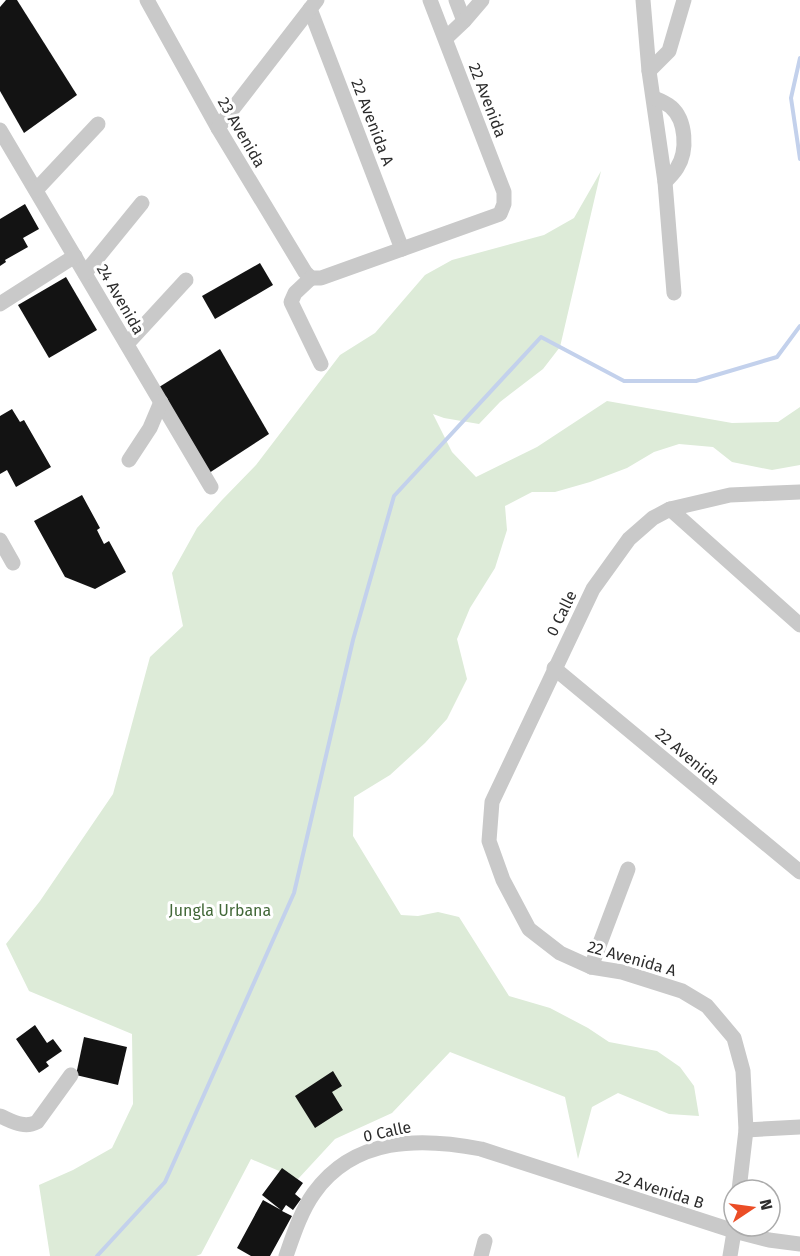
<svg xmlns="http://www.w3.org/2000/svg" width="800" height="1256" font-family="'Fira Sans',sans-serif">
  <rect width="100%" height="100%" fill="#fff"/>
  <path fill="#ddebd8" d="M 601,171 L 560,347 L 543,369 L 500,402 L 479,424 L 444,418 L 433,414 L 452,452 L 476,477 L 537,447 L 607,401 L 732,423 L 778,422 L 800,407 L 800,465 L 772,470 L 732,462 L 713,447 L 679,444 L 654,452 L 627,468 L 590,482 L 555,492 L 532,492 L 505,506 L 507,530 L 495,568 L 470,608 L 457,639 L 467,679 L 447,719 L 425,743 L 390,775 L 354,797 L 353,836 L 401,915 L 418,916 L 438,912 L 459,917 L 509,996 L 550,1008 L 588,1028 L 609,1042 L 657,1051 L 680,1067 L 694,1086 L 699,1116 L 669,1114 L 618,1093 L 592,1107 L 578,1159 L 565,1097 L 450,1052 L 392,1113 L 335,1139 L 298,1179 L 251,1159 L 201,1254 L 196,1256 L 50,1256 L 39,1185 L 73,1170 L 112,1148 L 133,1104 L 132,1034 L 29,991 L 6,944 L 40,901 L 113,794 L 150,657 L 183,626 L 172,573 L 197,528 L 222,500 L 256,465 L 340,355 L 375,333 L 425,275 L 452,260 L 544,235 L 574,218 Z"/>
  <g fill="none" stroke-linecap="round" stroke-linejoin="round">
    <g stroke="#c3d1ec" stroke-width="4">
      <path d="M 800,58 L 791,98 L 800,159"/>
      <path d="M 97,1256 L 165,1182 L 294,893 L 353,640 L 394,496 L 541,337 L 624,381 L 696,381 L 777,357 L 800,326"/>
    </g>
  </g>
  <g fill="#131313">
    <path d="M 6,0 L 17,0 L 77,95 L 24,133 L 0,91 L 0,7 Z"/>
    <path d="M 25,204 L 39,229 L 23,238 L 28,247 L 5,260 L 6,262 L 0,266 L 0,219 Z"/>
    <path d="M 260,263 L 273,285 L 215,319 L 202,296 Z"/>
    <path d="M 66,277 L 97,330 L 49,358 L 18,305 Z"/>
    <path d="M 220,349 L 269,434 L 206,475 L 156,389 Z"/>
    <path d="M 12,409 L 20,422 L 24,420 L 51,467 L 16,487 L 7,470 L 0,474 L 0,416 Z"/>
    <path d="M 82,495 L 100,528 L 97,530 L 104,544 L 109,541 L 126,572 L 95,589 L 65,577 L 34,521 Z"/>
    <path d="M 35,1025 L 47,1043 L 53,1039 L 62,1051 L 46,1062 L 49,1066 L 39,1073 L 16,1039 Z"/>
    <path d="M 84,1037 L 127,1047 L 118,1085 L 76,1075 Z"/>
    <path d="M 333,1071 L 342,1086 L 332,1092 L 343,1110 L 315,1128 L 295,1096 Z"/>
    <path d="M 282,1168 L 303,1183 L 295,1194 L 301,1199 L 293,1210 L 286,1205 L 282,1211 L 292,1216 L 270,1256 L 251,1256 L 237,1248 L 263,1200 L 281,1210 L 262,1195 Z"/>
  </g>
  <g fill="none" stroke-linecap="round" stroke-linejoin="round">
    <g stroke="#c9c9c9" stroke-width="15">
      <path d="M 147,0 L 218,128 L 305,272 L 311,278"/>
      <path d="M 456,0 L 464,21"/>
      <path d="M 643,0 L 649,71 L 665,182 L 674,293"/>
      <path d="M 310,9 L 402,249"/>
      <path d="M 446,38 L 464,21 L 482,0"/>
      <path d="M 649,71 L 669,51 L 684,0"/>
      <path d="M 654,98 C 659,100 666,103 671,107 C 686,120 688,151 677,168 C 674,173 669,178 665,182"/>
      <path d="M 218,128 L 317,0"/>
      <path d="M 0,130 L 211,487"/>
      <path d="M 36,190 L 98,124"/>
      <path d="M 85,273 L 142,203"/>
      <path d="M 311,278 L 321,278 L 500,214 L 504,204 L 504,192 L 430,0"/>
      <path d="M 311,278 L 295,293 L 291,302 L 321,364"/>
      <path d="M 0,304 L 75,256"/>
      <path d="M 127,344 L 186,280"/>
      <path d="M 129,460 L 150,428 L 161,402"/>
      <path d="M 670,509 L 800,625"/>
      <path d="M 0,540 L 13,563"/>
      <path d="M 554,668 L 800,872"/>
      <path d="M 591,967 L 628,869"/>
      <path d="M 0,1116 C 12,1121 24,1129 37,1122 L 71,1075"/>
      <path d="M 746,1130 L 800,1127"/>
      <path d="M 739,1190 L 746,1130 L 743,1071 L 734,1038 L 707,1006 L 682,991 L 622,972 L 591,967 L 560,953 L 529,929 L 503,880 L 489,841 L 492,802 L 593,589 L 629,539 L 653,518 L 670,509 L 730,495 L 800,492"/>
      <path d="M 286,1256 C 293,1236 301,1211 314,1193 C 354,1137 420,1137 481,1149 L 734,1231 L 769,1240 L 800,1244"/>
      <path d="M 481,1256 L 485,1241"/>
      <path d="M 730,1256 L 735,1226"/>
    </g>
  </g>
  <g text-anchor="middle" stroke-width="6" stroke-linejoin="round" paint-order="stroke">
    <g font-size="16" fill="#2c2c2c" stroke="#fff">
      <text transform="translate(488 100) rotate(69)" y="6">22 Avenida</text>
      <text transform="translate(373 122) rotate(69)" y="6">22 Avenida A</text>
      <text transform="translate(242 132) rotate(60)" y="6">23 Avenida</text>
      <text transform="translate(121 299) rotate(60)" y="6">24 Avenida</text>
      <text transform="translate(561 613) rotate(-64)" y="6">0 Calle</text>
      <text transform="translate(688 756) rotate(40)" y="6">22 Avenida</text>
      <text transform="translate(632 958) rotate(16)" y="6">22 Avenida A</text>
      <text transform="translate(387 1131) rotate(-12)" y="6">0 Calle</text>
      <text transform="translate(660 1189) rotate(18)" y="6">22 Avenida B</text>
    </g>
    <g font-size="16" fill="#426838" stroke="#fff">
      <text x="220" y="916">Jungla Urbana</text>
    </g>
  </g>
  <g transform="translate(752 1208) rotate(77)"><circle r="28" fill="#ffffff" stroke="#ababab" stroke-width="1.5"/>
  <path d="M0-4.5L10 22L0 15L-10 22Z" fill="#eb4d26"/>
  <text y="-9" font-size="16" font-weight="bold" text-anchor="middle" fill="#2c2c2c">N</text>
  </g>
</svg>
